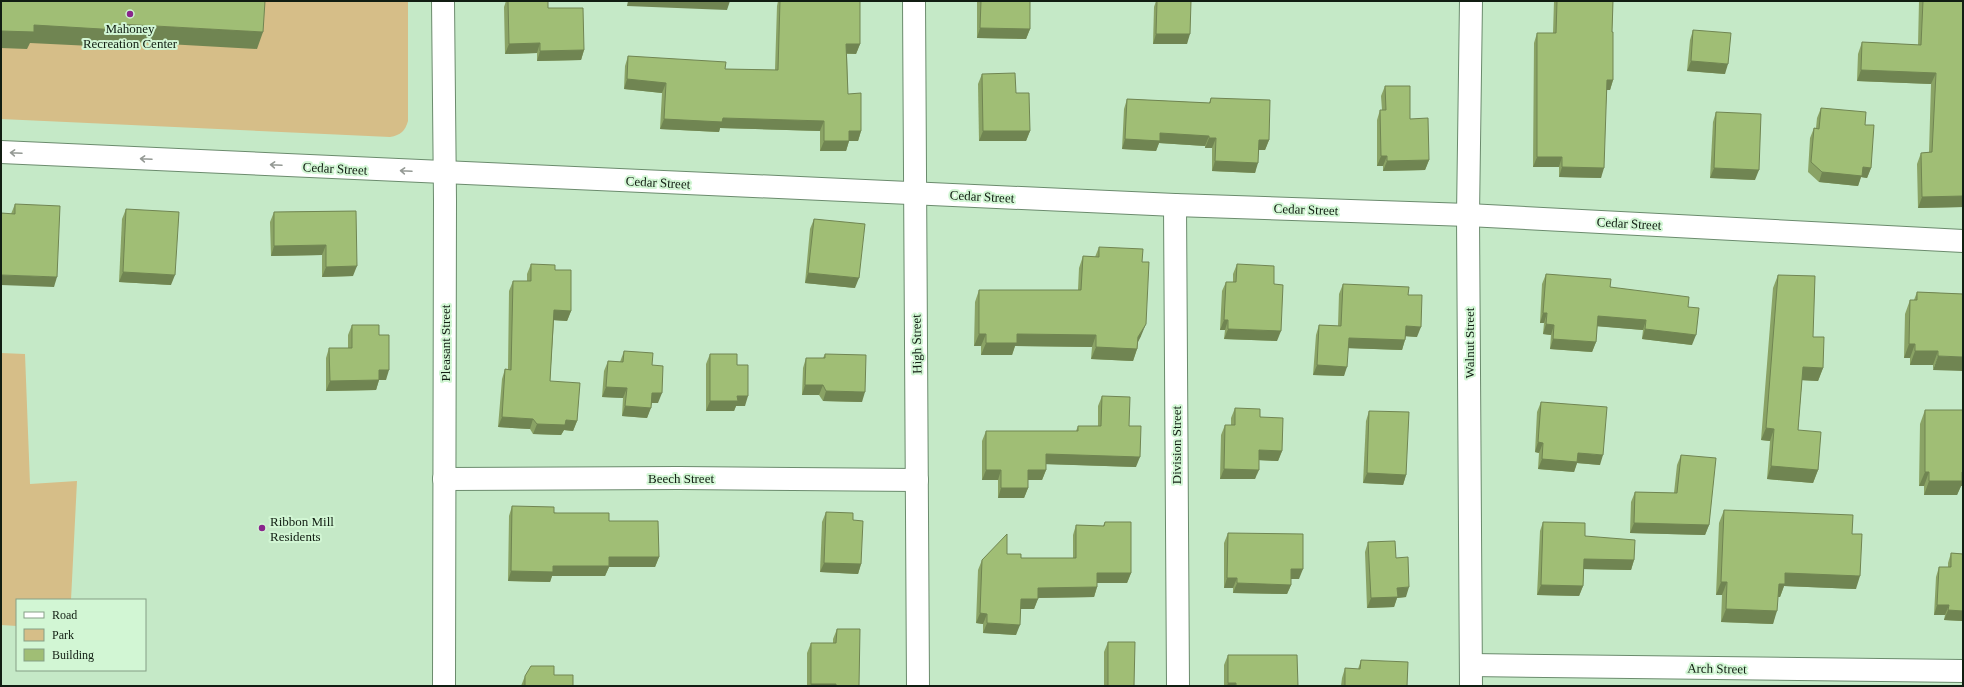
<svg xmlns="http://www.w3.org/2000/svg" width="1964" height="687" font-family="Georgia,serif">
  <rect width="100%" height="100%" fill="#c5e9c7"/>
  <g fill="#d6be88">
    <path d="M 1,1 L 408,1 L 408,121 C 405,131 401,135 390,137 L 1,119 Z"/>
    <path d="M 1,353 L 25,354 L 30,484 L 77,481 L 71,600 L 17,600 L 17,626 L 1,625 Z"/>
  </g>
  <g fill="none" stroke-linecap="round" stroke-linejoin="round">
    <defs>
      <g id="minor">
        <path d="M 443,1 L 445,201 L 444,686"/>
        <path d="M 914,1 L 918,686"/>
        <path d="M 1,152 L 1175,205 L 1468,215 L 1963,241"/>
        <path d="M 1175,205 L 1178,686"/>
        <path d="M 444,479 L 679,478 L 917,480"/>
        <path d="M 1471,665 L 1963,671"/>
        <path d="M 1471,686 L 1468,215 L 1471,1"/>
      </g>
    </defs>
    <use href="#minor" stroke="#6b8b6d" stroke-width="24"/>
    <use href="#minor" stroke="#fff" stroke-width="22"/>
  </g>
  <g fill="#8aa365">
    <path d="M 506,1 L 548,1 L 548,8 L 584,50 L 581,60 L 537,61 L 537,53 L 505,54 L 504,7 Z"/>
    <path d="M 778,1 L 860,1 L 860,44 L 856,54 L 847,54 L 848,94 L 861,131 L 858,141 L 849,141 L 846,151 L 820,151 L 820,131 L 720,128 L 719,132 L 660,129 L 662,93 L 624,89 L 625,66 L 628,56 L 725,69 L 775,70 L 777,6 Z"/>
    <path d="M 977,1 L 1030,1 L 1030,29 L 1026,39 L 977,38 Z"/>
    <path d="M 1156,1 L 1191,1 L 1187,44 L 1153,44 L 1154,7 Z"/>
    <path d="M 1554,1 L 1613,1 L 1612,32 L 1613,80 L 1610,90 L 1607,90 L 1601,178 L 1559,177 L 1559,167 L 1533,167 L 1534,43 L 1537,33 L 1553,33 Z"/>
    <path d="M 1919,1 L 1963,1 L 1963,207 L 1918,208 L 1917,164 L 1921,153 L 1929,152 L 1931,84 L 1857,81 L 1858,54 L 1862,42 L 1918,45 Z"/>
    <path d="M 1693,30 L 1725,74 L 1687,71 L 1690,40 Z"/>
    <path d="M 982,74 L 1016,93 L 1030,131 L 1026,141 L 979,141 L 978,84 Z"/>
    <path d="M 1385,86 L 1410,119 L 1429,160 L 1425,170 L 1383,171 L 1383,166 L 1377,166 L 1377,120 L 1380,110 L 1382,110 L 1381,96 Z"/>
    <path d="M 1211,98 L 1269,140 L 1265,150 L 1259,150 L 1255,173 L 1212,171 L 1212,148 L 1205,148 L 1205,146 L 1159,143 L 1156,151 L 1122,149 L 1124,109 L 1127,99 L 1209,103 Z"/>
    <path d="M 1821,108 L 1865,125 L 1871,168 L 1867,178 L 1861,177 L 1858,186 L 1819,182 L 1808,172 L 1810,138 L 1814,128 L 1816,128 L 1817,118 Z"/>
    <path d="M 1716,112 L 1755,180 L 1710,178 L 1713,122 Z"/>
    <path d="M 15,204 L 54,287 L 11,214 Z"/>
    <path d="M 126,209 L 171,285 L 119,282 L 122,219 Z"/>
    <path d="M 356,211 L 353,276 L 322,277 L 322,255 L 271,256 L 270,222 L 274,212 Z"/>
    <path d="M 814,219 L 855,288 L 805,283 L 810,229 Z"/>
    <path d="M 1099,247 L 1141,336 L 1138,342 L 1137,349 L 1133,361 L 1091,359 L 1092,347 L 1015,346 L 1012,355 L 981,355 L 981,346 L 974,346 L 975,302 L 979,290 L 1078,290 L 1079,268 L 1083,256 L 1095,257 Z"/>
    <path d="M 531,264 L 555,270 L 571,311 L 567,321 L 554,320 L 550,381 L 577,421 L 573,431 L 564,430 L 561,435 L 533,434 L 530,429 L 498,427 L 502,379 L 505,369 L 508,369 L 509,291 L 513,281 L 527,281 L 527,274 Z"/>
    <path d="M 1237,264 L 1274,284 L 1277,341 L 1224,339 L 1225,330 L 1220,330 L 1222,291 L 1226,282 L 1233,282 L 1233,274 Z"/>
    <path d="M 1546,274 L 1610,287 L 1688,307 L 1692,345 L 1642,339 L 1643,330 L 1597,326 L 1596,342 L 1592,352 L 1550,349 L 1551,335 L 1543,334 L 1544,323 L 1540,323 L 1542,284 Z"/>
    <path d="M 1778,275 L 1813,337 L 1823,368 L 1818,381 L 1802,380 L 1798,430 L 1818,470 L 1813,483 L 1767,479 L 1770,441 L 1761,440 L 1773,288 Z"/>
    <path d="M 1343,284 L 1408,295 L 1417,337 L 1406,336 L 1402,350 L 1348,348 L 1344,376 L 1313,375 L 1316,335 L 1319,325 L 1338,326 L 1339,294 Z"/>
    <path d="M 1917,292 L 1963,294 L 1933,370 L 1933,365 L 1910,365 L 1910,358 L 1904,358 L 1905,314 L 1910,300 L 1914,300 Z"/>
    <path d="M 352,325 L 379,335 L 386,380 L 379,380 L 376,390 L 326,391 L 326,358 L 329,348 L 348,348 L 348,335 Z"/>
    <path d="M 624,351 L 652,365 L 658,403 L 652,403 L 647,418 L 622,416 L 623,398 L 602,397 L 604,371 L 608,361 L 620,362 Z"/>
    <path d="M 710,354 L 737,365 L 745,406 L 736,406 L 734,411 L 706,411 L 706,364 Z"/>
    <path d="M 825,354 L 862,402 L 823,401 L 819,395 L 802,395 L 803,368 L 806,358 L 823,358 Z"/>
    <path d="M 1102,396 L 1129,426 L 1136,467 L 1046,464 L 1046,470 L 1042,480 L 1028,480 L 1028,488 L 1024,498 L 998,498 L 998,480 L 982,480 L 982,441 L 986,431 L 1076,431 L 1078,426 L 1098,426 L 1098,406 Z"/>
    <path d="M 1541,402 L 1600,465 L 1577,463 L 1574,472 L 1538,469 L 1539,453 L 1535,452 L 1537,412 Z"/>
    <path d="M 1235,408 L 1260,417 L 1282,451 L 1278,461 L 1259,460 L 1255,479 L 1220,479 L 1221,435 L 1225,425 L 1231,425 L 1231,418 Z"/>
    <path d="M 1925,410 L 1961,486 L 1957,495 L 1924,495 L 1924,486 L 1919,486 L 1920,424 Z"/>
    <path d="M 1369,411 L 1406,475 L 1403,485 L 1363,483 L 1366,421 Z"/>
    <path d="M 1681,455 L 1709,525 L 1705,535 L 1630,533 L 1631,502 L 1635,492 L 1674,493 L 1677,465 Z"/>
    <path d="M 512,506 L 609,521 L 659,557 L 655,567 L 609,567 L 605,576 L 552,576 L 550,582 L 508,581 L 509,516 Z"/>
    <path d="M 1724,510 L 1852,534 L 1856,589 L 1784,586 L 1780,597 L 1778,597 L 1773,624 L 1721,622 L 1722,595 L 1716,595 L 1719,523 Z"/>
    <path d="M 826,512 L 853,520 L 861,564 L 858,574 L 820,572 L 822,522 Z"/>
    <path d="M 1105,522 L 1131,573 L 1127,583 L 1097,583 L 1097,587 L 1094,597 L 1038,598 L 1034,609 L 1020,609 L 1016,635 L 983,633 L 983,624 L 976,623 L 978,570 L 982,560 L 1007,554 L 1021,558 L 1073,558 L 1073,535 L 1076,525 L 1103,526 Z"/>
    <path d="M 1543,522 L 1585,536 L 1634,560 L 1631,570 L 1584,569 L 1583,586 L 1579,596 L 1537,595 L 1540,531 Z"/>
    <path d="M 1228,533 L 1299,579 L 1291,579 L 1291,585 L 1287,594 L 1233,593 L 1233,588 L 1224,588 L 1224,543 Z"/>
    <path d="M 1368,542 L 1396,558 L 1406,597 L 1397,598 L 1394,607 L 1367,608 L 1365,552 Z"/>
    <path d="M 1951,553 L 1963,554 L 1963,621 L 1944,620 L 1945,615 L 1934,615 L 1936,577 L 1939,567 L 1948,567 L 1948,563 Z"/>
    <path d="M 837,629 L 859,686 L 807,686 L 807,653 L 811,643 L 833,643 L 833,639 Z"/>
    <path d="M 1108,642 L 1134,686 L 1104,686 L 1104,652 Z"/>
    <path d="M 1228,655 L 1298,686 L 1224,686 L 1224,665 Z"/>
    <path d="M 1361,660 L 1407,686 L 1341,686 L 1342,678 L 1345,668 L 1358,669 Z"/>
    <path d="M 554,675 L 573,686 L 521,686 L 525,676 Z"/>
  </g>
  <g fill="#708552">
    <path d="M 628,1 L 730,1 L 727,10 L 627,6 Z"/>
    <path d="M 119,24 L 263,32 L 257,49 L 114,41 L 112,47 L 30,43 L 27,49 L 1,48 L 1,31 L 34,25 Z"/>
    <path d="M 980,28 L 1030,29 L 1026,39 L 977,38 Z"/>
    <path d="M 1156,34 L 1190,34 L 1187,44 L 1153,44 Z"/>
    <path d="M 540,43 L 537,53 L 505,54 L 509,44 Z"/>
    <path d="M 846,44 L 860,44 L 856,54 L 843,53 Z"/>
    <path d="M 584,50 L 581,60 L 537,61 L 540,51 Z"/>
    <path d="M 1691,61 L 1728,64 L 1725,74 L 1687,71 Z"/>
    <path d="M 1861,70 L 1936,73 L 1931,84 L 1857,81 Z"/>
    <path d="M 627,79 L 666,83 L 662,93 L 624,89 Z"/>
    <path d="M 1607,80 L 1613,80 L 1610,90 L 1603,90 Z"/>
    <path d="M 723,118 L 824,121 L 820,131 L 720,128 L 719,132 L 660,129 L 664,119 Z"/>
    <path d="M 849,131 L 861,131 L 858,141 L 849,141 L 846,151 L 820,151 L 824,141 Z"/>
    <path d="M 983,131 L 1030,131 L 1026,141 L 979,141 Z"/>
    <path d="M 1160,133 L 1209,136 L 1205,146 L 1159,143 L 1156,151 L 1122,149 L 1125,139 Z"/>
    <path d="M 1209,138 L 1216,138 L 1212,148 L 1205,148 Z"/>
    <path d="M 1259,140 L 1269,140 L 1265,150 L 1256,150 Z"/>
    <path d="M 1381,156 L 1387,156 L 1383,166 L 1377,166 Z"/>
    <path d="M 1537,157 L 1562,157 L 1559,167 L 1533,167 Z"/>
    <path d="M 1429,160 L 1425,170 L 1383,171 L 1387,161 Z"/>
    <path d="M 1215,161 L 1258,163 L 1255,173 L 1212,171 Z"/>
    <path d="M 1562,167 L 1604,168 L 1601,178 L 1559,177 Z"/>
    <path d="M 1863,167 L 1871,168 L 1867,178 L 1861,177 L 1858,186 L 1819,182 L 1822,172 Z"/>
    <path d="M 1714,168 L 1759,170 L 1755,180 L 1710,178 Z"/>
    <path d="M 1963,196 L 1963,207 L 1918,208 L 1922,197 Z"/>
    <path d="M 326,245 L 322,255 L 271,256 L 274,246 Z"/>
    <path d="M 357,266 L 353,276 L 322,277 L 326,267 Z"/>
    <path d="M 123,272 L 175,275 L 171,285 L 119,282 Z"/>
    <path d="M 808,273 L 859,278 L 855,288 L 805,283 Z"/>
    <path d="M 1,275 L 57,277 L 54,287 L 1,285 Z"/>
    <path d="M 554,310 L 571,311 L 567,321 L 551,320 Z"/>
    <path d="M 1543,313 L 1547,313 L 1544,323 L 1540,323 Z"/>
    <path d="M 1598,316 L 1646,320 L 1643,330 L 1594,326 Z"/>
    <path d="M 1224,320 L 1228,320 L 1225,330 L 1220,330 Z"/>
    <path d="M 1146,324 L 1141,336 L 1134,349 L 1137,349 L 1133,361 L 1091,359 L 1096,347 L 1138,337 Z"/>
    <path d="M 1546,324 L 1554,325 L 1551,335 L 1543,334 Z"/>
    <path d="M 1406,326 L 1421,327 L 1417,337 L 1402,336 Z"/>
    <path d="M 1228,329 L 1281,331 L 1277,341 L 1224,339 Z"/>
    <path d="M 1645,329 L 1696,335 L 1692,345 L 1642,339 Z"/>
    <path d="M 979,334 L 986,334 L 981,346 L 974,346 Z"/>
    <path d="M 1017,334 L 1096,335 L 1092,347 L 1015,346 L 1012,355 L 981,355 L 986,343 Z"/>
    <path d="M 1349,338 L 1405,340 L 1402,350 L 1345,348 Z"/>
    <path d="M 1553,339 L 1596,342 L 1592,352 L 1550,349 Z"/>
    <path d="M 1909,344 L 1915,344 L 1910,358 L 1904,358 Z"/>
    <path d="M 1915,351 L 1938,351 L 1933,365 L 1910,365 Z"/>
    <path d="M 1938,356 L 1963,357 L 1963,371 L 1933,370 Z"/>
    <path d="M 1317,365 L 1347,367 L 1344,376 L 1313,375 Z"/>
    <path d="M 1803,367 L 1823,368 L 1818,381 L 1798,380 Z"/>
    <path d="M 379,370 L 389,370 L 386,380 L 376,380 Z"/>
    <path d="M 379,380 L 376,390 L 326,391 L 330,381 Z"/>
    <path d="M 805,385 L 823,385 L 819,395 L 802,395 Z"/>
    <path d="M 606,387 L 627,388 L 623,398 L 602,397 Z"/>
    <path d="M 826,391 L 865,392 L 862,402 L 823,401 Z"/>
    <path d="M 652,393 L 662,393 L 658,403 L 649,403 Z"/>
    <path d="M 737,396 L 748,396 L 745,406 L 736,406 L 734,411 L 706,411 L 710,401 Z"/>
    <path d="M 625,406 L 651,408 L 647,418 L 622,416 Z"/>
    <path d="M 502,417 L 533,419 L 530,429 L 498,427 Z"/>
    <path d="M 566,420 L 577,421 L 573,431 L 564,430 L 561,435 L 533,434 L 537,424 Z"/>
    <path d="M 1766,428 L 1774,429 L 1770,441 L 1761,440 Z"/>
    <path d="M 1538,442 L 1543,443 L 1539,453 L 1535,452 Z"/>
    <path d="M 1259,450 L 1282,451 L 1278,461 L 1256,460 Z"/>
    <path d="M 1578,453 L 1603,455 L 1600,465 L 1577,463 L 1574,472 L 1538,469 L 1542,459 Z"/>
    <path d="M 1046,454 L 1140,457 L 1136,467 L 1042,464 Z"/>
    <path d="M 1771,466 L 1818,470 L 1813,483 L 1767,479 Z"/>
    <path d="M 1224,469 L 1259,470 L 1255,479 L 1220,479 Z"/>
    <path d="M 986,470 L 1001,470 L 998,480 L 982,480 Z"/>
    <path d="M 1028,470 L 1046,470 L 1042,480 L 1024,480 Z"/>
    <path d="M 1925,472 L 1929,472 L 1924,486 L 1919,486 Z"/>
    <path d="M 1962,472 L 1963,472 L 1963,486 L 1961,486 L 1957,495 L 1924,495 L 1929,481 Z"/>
    <path d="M 1367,473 L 1406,475 L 1403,485 L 1363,483 Z"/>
    <path d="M 1001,488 L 1028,488 L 1024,498 L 998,498 Z"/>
    <path d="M 1634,523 L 1709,525 L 1705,535 L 1630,533 Z"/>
    <path d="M 609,557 L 659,557 L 655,567 L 609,567 L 605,576 L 552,576 L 550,582 L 508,581 L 511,571 L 553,566 Z"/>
    <path d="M 1584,559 L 1634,560 L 1631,570 L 1580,569 Z"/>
    <path d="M 824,563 L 861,564 L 858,574 L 820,572 Z"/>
    <path d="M 1291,569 L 1303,569 L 1299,579 L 1287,579 Z"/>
    <path d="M 1097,573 L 1131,573 L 1127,583 L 1094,583 Z"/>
    <path d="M 1785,573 L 1860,576 L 1856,589 L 1784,586 L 1780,597 L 1774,597 L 1779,584 Z"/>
    <path d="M 1227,578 L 1237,578 L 1233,588 L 1224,588 Z"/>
    <path d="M 1721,582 L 1727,582 L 1722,595 L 1716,595 Z"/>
    <path d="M 1237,583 L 1291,585 L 1287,594 L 1233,593 Z"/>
    <path d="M 1541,585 L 1583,586 L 1579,596 L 1537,595 Z"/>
    <path d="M 1097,587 L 1094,597 L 1035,598 L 1038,588 Z"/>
    <path d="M 1409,587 L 1406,597 L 1397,598 L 1394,607 L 1367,608 L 1371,598 L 1397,588 Z"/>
    <path d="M 1021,599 L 1038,599 L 1034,609 L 1017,609 Z"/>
    <path d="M 1937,605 L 1949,605 L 1945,615 L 1934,615 Z"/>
    <path d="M 1726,609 L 1777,611 L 1773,624 L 1721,622 Z"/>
    <path d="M 1948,610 L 1963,611 L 1963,621 L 1944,620 Z"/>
    <path d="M 980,613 L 987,614 L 983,624 L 976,623 Z"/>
    <path d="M 987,623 L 1020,625 L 1016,635 L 983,633 Z"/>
    <path d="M 1228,683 L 1236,683 L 1235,686 L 1227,686 Z"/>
    <path d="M 811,684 L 836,684 L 835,686 L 810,686 Z"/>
  </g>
  <g fill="#a0be75" stroke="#708552">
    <path d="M 1,1 L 265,1 L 263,32 L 119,24 L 118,30 L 34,25 L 34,32 L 1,31 Z"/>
    <path d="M 508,1 L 548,1 L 548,8 L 583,8 L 584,50 L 540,51 L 540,43 L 509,44 Z"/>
    <path d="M 780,1 L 860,1 L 860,44 L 846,44 L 848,94 L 861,93 L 861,131 L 849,131 L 849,141 L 824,141 L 824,121 L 723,118 L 722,122 L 664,119 L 666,83 L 627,79 L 628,56 L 726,62 L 725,69 L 778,70 Z"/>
    <path d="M 981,1 L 1030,1 L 1030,29 L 980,28 Z"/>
    <path d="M 1157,1 L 1191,1 L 1190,34 L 1156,34 Z"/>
    <path d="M 1557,1 L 1613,1 L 1612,32 L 1613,32 L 1613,80 L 1607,80 L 1604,168 L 1562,167 L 1562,157 L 1537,157 L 1537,33 L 1556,33 Z"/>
    <path d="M 1923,1 L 1963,1 L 1963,196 L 1922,197 L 1921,153 L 1932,152 L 1936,73 L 1861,70 L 1862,42 L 1921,45 Z"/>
    <path d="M 1693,30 L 1731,33 L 1728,64 L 1691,61 Z"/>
    <path d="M 1015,73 L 1016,93 L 1029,93 L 1030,131 L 983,131 L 982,74 Z"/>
    <path d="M 1385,86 L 1410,86 L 1410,119 L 1428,118 L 1429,160 L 1387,161 L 1387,156 L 1381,156 L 1380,110 L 1386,110 Z"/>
    <path d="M 1211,98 L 1270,100 L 1269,140 L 1259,140 L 1258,163 L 1215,161 L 1216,138 L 1209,138 L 1209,136 L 1160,133 L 1160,141 L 1125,139 L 1127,99 L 1210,103 Z"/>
    <path d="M 1821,108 L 1866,112 L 1865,125 L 1874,125 L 1871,168 L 1863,167 L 1862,176 L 1822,172 L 1811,162 L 1814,128 L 1819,129 Z"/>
    <path d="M 1716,112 L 1761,114 L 1759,170 L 1714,168 Z"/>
    <path d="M 15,204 L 60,206 L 57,277 L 1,275 L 1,213 L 15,214 Z"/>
    <path d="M 126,209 L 179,212 L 175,275 L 123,272 Z"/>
    <path d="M 356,211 L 357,266 L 326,267 L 326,245 L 274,246 L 274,212 Z"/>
    <path d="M 814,219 L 865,224 L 859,278 L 808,273 Z"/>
    <path d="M 1099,247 L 1143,249 L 1142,262 L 1149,262 L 1146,324 L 1138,337 L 1137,349 L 1096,347 L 1096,335 L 1017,334 L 1017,343 L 986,343 L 986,334 L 979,334 L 979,290 L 1081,290 L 1083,256 L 1099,257 Z"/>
    <path d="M 531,264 L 555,265 L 555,270 L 571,270 L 571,311 L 554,310 L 550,381 L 580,383 L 577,421 L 566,420 L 565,425 L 537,424 L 533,419 L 502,417 L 505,369 L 511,370 L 513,281 L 531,281 Z"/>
    <path d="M 1237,264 L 1274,266 L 1274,284 L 1283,285 L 1281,331 L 1228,329 L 1228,320 L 1224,320 L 1226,282 L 1236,282 Z"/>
    <path d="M 1546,274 L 1611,279 L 1610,287 L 1689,297 L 1688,307 L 1699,308 L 1696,335 L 1645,329 L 1646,320 L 1598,316 L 1596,342 L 1553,339 L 1554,325 L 1546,324 L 1547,313 L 1543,313 Z"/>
    <path d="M 1778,275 L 1815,276 L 1813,337 L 1824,337 L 1823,368 L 1803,367 L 1798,430 L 1821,432 L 1818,470 L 1771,466 L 1774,429 L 1766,428 Z"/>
    <path d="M 1343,284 L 1409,287 L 1408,295 L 1422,295 L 1421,327 L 1406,326 L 1405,340 L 1349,338 L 1347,367 L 1317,365 L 1319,325 L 1341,326 Z"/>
    <path d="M 1917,292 L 1963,294 L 1963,357 L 1938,356 L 1938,351 L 1915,351 L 1915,344 L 1909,344 L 1910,300 L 1917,300 Z"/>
    <path d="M 352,325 L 379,325 L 379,335 L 389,335 L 389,370 L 379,370 L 379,380 L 330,381 L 329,348 L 352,348 Z"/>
    <path d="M 624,351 L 653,353 L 652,365 L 663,366 L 662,393 L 652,393 L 651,408 L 625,406 L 627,388 L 606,387 L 608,361 L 623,362 Z"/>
    <path d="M 710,354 L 737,354 L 737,365 L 748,365 L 748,396 L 737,396 L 738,401 L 710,401 Z"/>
    <path d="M 825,354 L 866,355 L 865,392 L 826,391 L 823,385 L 805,385 L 806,358 L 825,358 Z"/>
    <path d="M 1102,396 L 1130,397 L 1129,426 L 1141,426 L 1140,457 L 1046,454 L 1046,470 L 1028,470 L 1028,488 L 1001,488 L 1001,470 L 986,470 L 986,431 L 1078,431 L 1078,426 L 1101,426 Z"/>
    <path d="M 1541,402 L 1607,407 L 1603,455 L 1578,453 L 1577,462 L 1542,459 L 1543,443 L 1538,442 Z"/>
    <path d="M 1235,408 L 1260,409 L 1260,417 L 1283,418 L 1282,451 L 1259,450 L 1259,470 L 1224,469 L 1225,425 L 1235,425 Z"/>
    <path d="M 1925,410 L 1963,410 L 1963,472 L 1962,472 L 1962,481 L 1929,481 L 1929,472 L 1925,472 Z"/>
    <path d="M 1369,411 L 1409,412 L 1406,475 L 1367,473 Z"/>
    <path d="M 1681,455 L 1716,458 L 1709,525 L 1634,523 L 1635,492 L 1677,493 Z"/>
    <path d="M 512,506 L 554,507 L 554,513 L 609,513 L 609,521 L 658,521 L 659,557 L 609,557 L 609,566 L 553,566 L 553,572 L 511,571 Z"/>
    <path d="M 1724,510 L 1853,515 L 1852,534 L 1862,534 L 1860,576 L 1785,573 L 1785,584 L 1779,584 L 1777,611 L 1726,609 L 1727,582 L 1721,582 Z"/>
    <path d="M 826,512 L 853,513 L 853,520 L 863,521 L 861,564 L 824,563 Z"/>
    <path d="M 1105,522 L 1131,522 L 1131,573 L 1097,573 L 1097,587 L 1038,588 L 1038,599 L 1021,599 L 1020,625 L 987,623 L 987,614 L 980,613 L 982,560 L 1007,534 L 1007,554 L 1021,554 L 1021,558 L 1076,558 L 1076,525 L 1104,526 Z"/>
    <path d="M 1543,522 L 1585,523 L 1585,536 L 1635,540 L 1634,560 L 1584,559 L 1583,586 L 1541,585 Z"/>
    <path d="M 1228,533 L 1303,534 L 1303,569 L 1291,569 L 1291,585 L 1237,583 L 1237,578 L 1227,578 Z"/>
    <path d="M 1395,541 L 1396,558 L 1408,557 L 1409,587 L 1397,588 L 1398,597 L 1371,598 L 1368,542 Z"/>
    <path d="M 1951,553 L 1963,554 L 1963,611 L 1948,610 L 1949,605 L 1937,605 L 1939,567 L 1951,567 Z"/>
    <path d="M 837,629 L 860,629 L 859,686 L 836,686 L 836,684 L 811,684 L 811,643 L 836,643 Z"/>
    <path d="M 1108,642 L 1135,642 L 1134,686 L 1108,686 Z"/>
    <path d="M 1228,655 L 1297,655 L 1298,686 L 1236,686 L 1236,683 L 1228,683 Z"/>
    <path d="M 1361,660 L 1408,662 L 1407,686 L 1345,686 L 1345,668 L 1360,669 Z"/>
    <path d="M 531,666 L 554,666 L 554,675 L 573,675 L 573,686 L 525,686 L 525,676 Z"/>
  </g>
  <defs><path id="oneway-shaft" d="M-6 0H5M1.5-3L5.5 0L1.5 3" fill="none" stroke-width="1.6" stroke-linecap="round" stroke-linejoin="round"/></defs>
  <g stroke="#949994">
    <use href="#oneway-shaft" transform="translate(16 153) rotate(-177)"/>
    <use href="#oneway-shaft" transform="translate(146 159) rotate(-177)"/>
    <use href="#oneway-shaft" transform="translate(276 165) rotate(-177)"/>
    <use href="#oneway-shaft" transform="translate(406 171) rotate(-177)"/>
  </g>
  <g fill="#89258c" stroke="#d2f6d4" stroke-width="1.5">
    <circle cx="130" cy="14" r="4"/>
    <circle cx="262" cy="528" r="4"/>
  </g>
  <g text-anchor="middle" stroke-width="4" stroke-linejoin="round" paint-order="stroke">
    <g font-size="13" fill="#111d12" stroke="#d2f6d4">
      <text x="130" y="33">Mahoney<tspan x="130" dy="15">Recreation Center</tspan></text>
      <text x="270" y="526" text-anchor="start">Ribbon Mill<tspan x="270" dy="15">Residents</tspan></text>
    </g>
    <g font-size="13" fill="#111d12" stroke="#d2f6d4">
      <text transform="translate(335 168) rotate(3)" y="5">Cedar Street</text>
      <text transform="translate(658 182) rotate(3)" y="5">Cedar Street</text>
      <text transform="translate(982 196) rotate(3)" y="5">Cedar Street</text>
      <text transform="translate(1306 209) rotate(2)" y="5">Cedar Street</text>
      <text transform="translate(1629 223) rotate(3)" y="5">Cedar Street</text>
      <text transform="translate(445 343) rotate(-90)" y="5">Pleasant Street</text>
      <text transform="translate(1469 343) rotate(-90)" y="5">Walnut Street</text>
      <text transform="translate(916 344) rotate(-91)" y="5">High Street</text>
      <text transform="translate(1176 445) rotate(-90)" y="5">Division Street</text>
      <text x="681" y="483">Beech Street</text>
      <text transform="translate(1717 668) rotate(1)" y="5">Arch Street</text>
    </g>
  </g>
  <rect width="1964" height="687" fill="none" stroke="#111d12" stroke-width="4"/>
  <rect x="16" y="599" width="130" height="72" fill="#d2f6d4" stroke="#859f86"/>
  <rect x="24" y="612" width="20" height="6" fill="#ffffff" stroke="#859f86"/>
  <text x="52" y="619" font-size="12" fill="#111d12">Road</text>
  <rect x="24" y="629" width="20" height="12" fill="#d6be88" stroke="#859f86"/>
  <text x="52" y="639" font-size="12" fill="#111d12">Park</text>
  <rect x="24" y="649" width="20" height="12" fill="#a0be75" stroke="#859f86"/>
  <text x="52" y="659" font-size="12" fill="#111d12">Building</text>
</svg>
